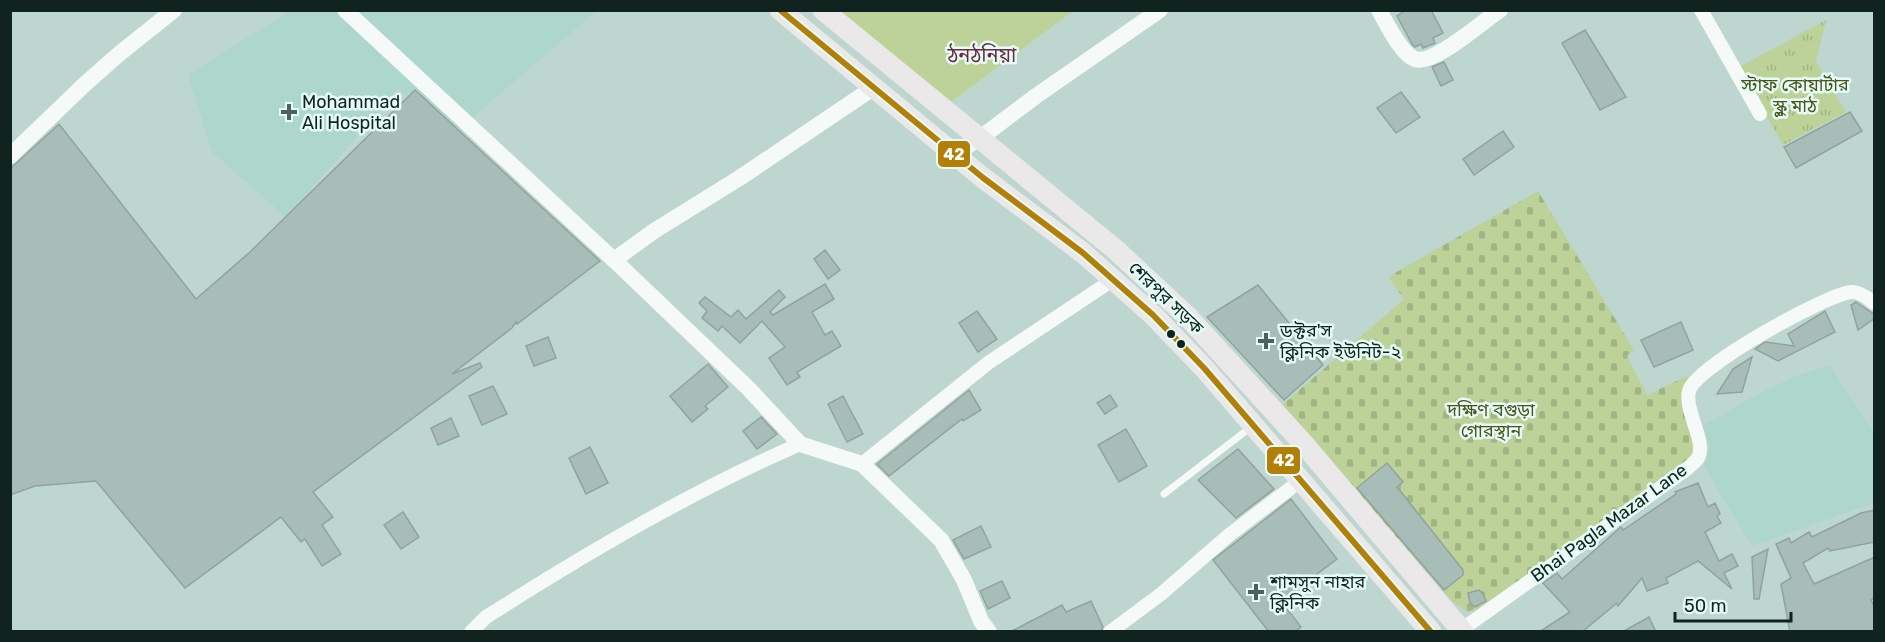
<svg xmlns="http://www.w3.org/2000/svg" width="1885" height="642" font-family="Rubik,'Noto Sans Bengali',sans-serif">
  <defs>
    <pattern id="cemetery-stones" width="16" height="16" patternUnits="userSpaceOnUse" patternTransform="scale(1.5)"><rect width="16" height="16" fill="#bcd299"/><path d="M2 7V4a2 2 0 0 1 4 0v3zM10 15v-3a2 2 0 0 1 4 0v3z" fill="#a1b483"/></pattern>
    <pattern id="park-tufts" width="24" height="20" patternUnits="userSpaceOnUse" patternTransform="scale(1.5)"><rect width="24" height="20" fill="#bcd299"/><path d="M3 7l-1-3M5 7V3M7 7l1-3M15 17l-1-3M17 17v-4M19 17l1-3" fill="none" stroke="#a1b483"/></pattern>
  </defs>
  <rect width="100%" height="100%" fill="#bed6d0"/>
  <g fill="#add6cc">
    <path d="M 290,11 L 597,11 L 452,135 L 399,89 L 286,217 L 212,152 L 188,75 Z"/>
    <path d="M 1830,365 L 1874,434 L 1874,503 L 1752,546 L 1704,466 L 1710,449 L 1703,426 L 1750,398 L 1796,376 Z"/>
  </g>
  <path fill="#bcd299" d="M 838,11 L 1073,11 L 951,102 Z"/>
  <path fill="url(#cemetery-stones)" d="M 1538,191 L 1634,350 L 1627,356 L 1647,395 L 1687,376 L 1691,381 L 1694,456 L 1485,607 L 1467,612 L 1452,601 L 1281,406 L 1404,299 L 1388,277 Z"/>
  <path fill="url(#park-tufts)" d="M 1826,20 L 1816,62 L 1846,112 L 1783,145 L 1739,67 Z"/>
  <g fill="#a9bdb8" stroke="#90a39e" stroke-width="1.5">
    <path d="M 1406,10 L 1431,10 L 1443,33 L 1433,38 L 1435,43 L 1423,48 L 1421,44 L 1415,47 L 1412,44 L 1397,16 Z"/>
    <path d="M 1585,30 L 1626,97 L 1600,110 L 1562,43 Z"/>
    <path d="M 1444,62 L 1453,80 L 1441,86 L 1432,67 Z"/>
    <path d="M 415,90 L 600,261 L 517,324 L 516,322 L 512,328 L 452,374 L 480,363 L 482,367 L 313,492 L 333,517 L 322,525 L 341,554 L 322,566 L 305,539 L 301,542 L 281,517 L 185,588 L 96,481 L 35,486 L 10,495 L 10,169 L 59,124 L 196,299 L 250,252 Z"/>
    <path d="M 1401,92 L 1420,117 L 1396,133 L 1377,108 Z"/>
    <path d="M 1850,112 L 1862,131 L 1796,168 L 1784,147 Z"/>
    <path d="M 1503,131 L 1514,147 L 1474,175 L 1463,159 Z"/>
    <path d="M 825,250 L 840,270 L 828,279 L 814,259 Z"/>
    <path d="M 825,284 L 834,299 L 812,312 L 825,335 L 832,331 L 841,346 L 797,372 L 800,377 L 787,385 L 769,358 L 785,347 L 762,321 L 740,343 L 722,326 L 718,331 L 702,318 L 707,311 L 699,303 L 705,297 L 731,317 L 738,310 L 746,319 L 779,290 L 785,297 L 770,312 L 773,315 Z"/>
    <path d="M 1258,285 L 1323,365 L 1284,400 L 1207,317 Z"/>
    <path d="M 1856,302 L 1875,315 L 1875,318 L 1858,330 L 1851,305 Z"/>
    <path d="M 977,311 L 997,339 L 978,352 L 959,323 Z"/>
    <path d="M 1825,311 L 1835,332 L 1778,361 L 1755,349 L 1765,342 L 1794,346 L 1788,334 Z"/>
    <path d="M 1681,322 L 1693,350 L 1654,367 L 1641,340 Z"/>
    <path d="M 548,337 L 556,358 L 534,366 L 526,346 Z"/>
    <path d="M 1752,357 L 1742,392 L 1717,394 L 1733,369 Z"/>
    <path d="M 708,364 L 728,387 L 705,406 L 708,409 L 692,422 L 670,396 Z"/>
    <path d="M 493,386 L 507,414 L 482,425 L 469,396 Z"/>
    <path d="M 969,390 L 981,410 L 963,421 L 962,419 L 889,476 L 877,464 Z"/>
    <path d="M 1110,395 L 1117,406 L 1105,414 L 1097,403 Z"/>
    <path d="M 843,396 L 863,434 L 847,442 L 828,404 Z"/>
    <path d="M 761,417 L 777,434 L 757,449 L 743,431 Z"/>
    <path d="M 451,418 L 459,436 L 438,445 L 431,428 Z"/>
    <path d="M 1126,429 L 1147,466 L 1119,482 L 1098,445 Z"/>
    <path d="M 590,447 L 608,483 L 586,494 L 569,458 Z"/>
    <path d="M 1238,449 L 1274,489 L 1236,518 L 1198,480 Z"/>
    <path d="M 1387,463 L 1403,482 L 1397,487 L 1463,570 L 1463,575 L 1444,590 L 1357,488 Z"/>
    <path d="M 1698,483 L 1708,507 L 1715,503 L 1720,514 L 1717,516 L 1721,523 L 1705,532 L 1719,561 L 1732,554 L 1738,566 L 1724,573 L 1732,589 L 1698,561 L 1666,578 L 1668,583 L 1647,591 L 1642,578 L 1618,606 L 1617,603 L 1582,632 L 1539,632 L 1570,612 L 1543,583 L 1557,573 L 1562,579 L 1621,527 L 1623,530 L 1676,494 L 1675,492 Z"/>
    <path d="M 1291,499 L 1337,559 L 1281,601 L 1301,627 L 1294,632 L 1269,632 L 1213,560 Z"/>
    <path d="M 1875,510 L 1875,542 L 1830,551 L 1828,548 L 1803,563 L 1814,584 L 1875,557 L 1875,597 L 1871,600 L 1875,609 L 1875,632 L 1790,632 L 1781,584 L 1791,578 L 1776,544 L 1789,538 L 1791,543 L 1809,532 L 1812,537 L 1861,513 Z"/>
    <path d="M 403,512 L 419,537 L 401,549 L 384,525 Z"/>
    <path d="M 981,526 L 991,547 L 964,559 L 953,540 Z"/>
    <path d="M 1768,549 L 1759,599 L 1754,599 L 1752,557 Z"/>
    <path d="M 1002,581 L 1010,598 L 988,609 L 980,591 Z"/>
    <path d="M 1479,590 L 1483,594 L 1486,601 L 1475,607 L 1470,603 L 1468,593 Z"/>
    <path d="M 1091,601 L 1103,627 L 1101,632 L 1010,632 L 1062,605 L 1066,612 Z"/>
    <path d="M 1649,617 L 1656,632 L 1622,632 Z"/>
  </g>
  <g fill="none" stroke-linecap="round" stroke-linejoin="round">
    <path stroke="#f5f9f8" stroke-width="7" d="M 1164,494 L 1251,427"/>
    <g stroke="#f5f9f8" stroke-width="14">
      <path d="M 1701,10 L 1760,114"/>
      <path d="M 862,464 L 988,363 L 1114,279"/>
      <path d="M 1461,630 L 1688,468 C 1691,465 1696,461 1698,458 C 1707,442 1684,411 1689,391 C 1695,367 1825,295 1851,292 C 1859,291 1868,298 1874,303"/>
      <path d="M 471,632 L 486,617 C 587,553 690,492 800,444"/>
      <path d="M 1110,632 L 1161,594 L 1229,535 L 1300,481"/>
    </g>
    <g stroke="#f5f9f8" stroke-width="16">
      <path d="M 345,10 L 614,260 L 749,389 L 800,444 L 862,464 L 941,540 L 964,580 L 981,621 L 989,632"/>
      <path d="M 1379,10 C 1387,24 1401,54 1415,59 C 1433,66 1483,21 1500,10"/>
      <path d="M 954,154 L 979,139 L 1036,96 L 1160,10"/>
      <path d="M 10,156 L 85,84 L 119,54 L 174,10"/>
      <path d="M 614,260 L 654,231 L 741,177 L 873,88"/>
    </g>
    <g stroke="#ebe8e9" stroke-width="21">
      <path d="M 780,10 L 982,177 L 1083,253 L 1153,315 L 1204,368 L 1431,632"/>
      <path d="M 823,10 L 1116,250 L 1188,317 L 1303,443 L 1463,632"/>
    </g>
    <defs>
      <path id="bus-1" d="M 780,10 L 982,177 L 1083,253 L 1153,315 L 1204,368 L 1431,632"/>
    </defs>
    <use href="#bus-1" stroke="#e5fcf6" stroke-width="10"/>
    <use href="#bus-1" stroke="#b27f09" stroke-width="6"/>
  </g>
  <g fill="#4e625d" stroke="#e5fcf6" stroke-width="2">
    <path d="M286 103h6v6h6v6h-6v6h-6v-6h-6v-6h6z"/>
    <path d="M1263 332h6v6h6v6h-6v6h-6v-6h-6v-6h6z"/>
    <path d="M1253 583h6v6h6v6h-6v6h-6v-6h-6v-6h6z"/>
  </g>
  <g fill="#11231f" stroke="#e5fcf6" stroke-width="2">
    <circle cx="1171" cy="334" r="5"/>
    <circle cx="1181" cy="344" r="5"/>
  </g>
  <g text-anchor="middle" stroke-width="5" stroke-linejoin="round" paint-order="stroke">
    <g font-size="18" fill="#4a531d" stroke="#e5fcf6">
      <text x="1795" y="91">স্টাফ কোয়ার্টার<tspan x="1795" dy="21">স্কুল মাঠ</tspan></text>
      <text x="1491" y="416">দক্ষিণ বগুড়া<tspan x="1491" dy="21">গোরস্থান</tspan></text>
    </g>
    <g font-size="18" fill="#11231f" stroke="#e5fcf6" text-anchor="start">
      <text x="302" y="108">Mohammad<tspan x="302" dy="21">Ali Hospital</tspan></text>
      <text x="1280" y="337">ডক্টর'স<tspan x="1280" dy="21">ক্লিনিক ইউনিট-২</tspan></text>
      <text x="1270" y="588">শামসুন নাহার<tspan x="1270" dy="21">ক্লিনিক</tspan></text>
    </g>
    <g font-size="18" fill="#11231f" stroke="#e5fcf6">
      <text transform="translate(1166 298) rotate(44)" y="6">শেরপুর সড়ক</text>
      <text transform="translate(1609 523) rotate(-36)" y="6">Bhai Pagla Mazar Lane</text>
    </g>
    <g font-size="20" fill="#6b2843" stroke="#e5fcf6">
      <text x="982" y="62">ঠনঠনিয়া</text>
    </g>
  </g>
  <g stroke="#e5fcf6" stroke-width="2">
    <rect x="937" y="140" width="34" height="28" rx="6" fill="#b27f09"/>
    <rect x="1266" y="446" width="35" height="29" rx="6" fill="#b27f09"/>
  </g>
  <g font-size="16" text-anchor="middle" font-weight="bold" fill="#fff">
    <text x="954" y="160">42</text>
    <text x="1284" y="466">42</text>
  </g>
  <rect width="1885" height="642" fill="none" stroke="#11231f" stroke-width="24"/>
  <path d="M1675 612v9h116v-9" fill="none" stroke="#11231f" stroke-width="3"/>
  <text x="1684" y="612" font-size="18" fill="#11231f" stroke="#e5fcf6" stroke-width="4.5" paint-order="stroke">50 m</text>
</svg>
